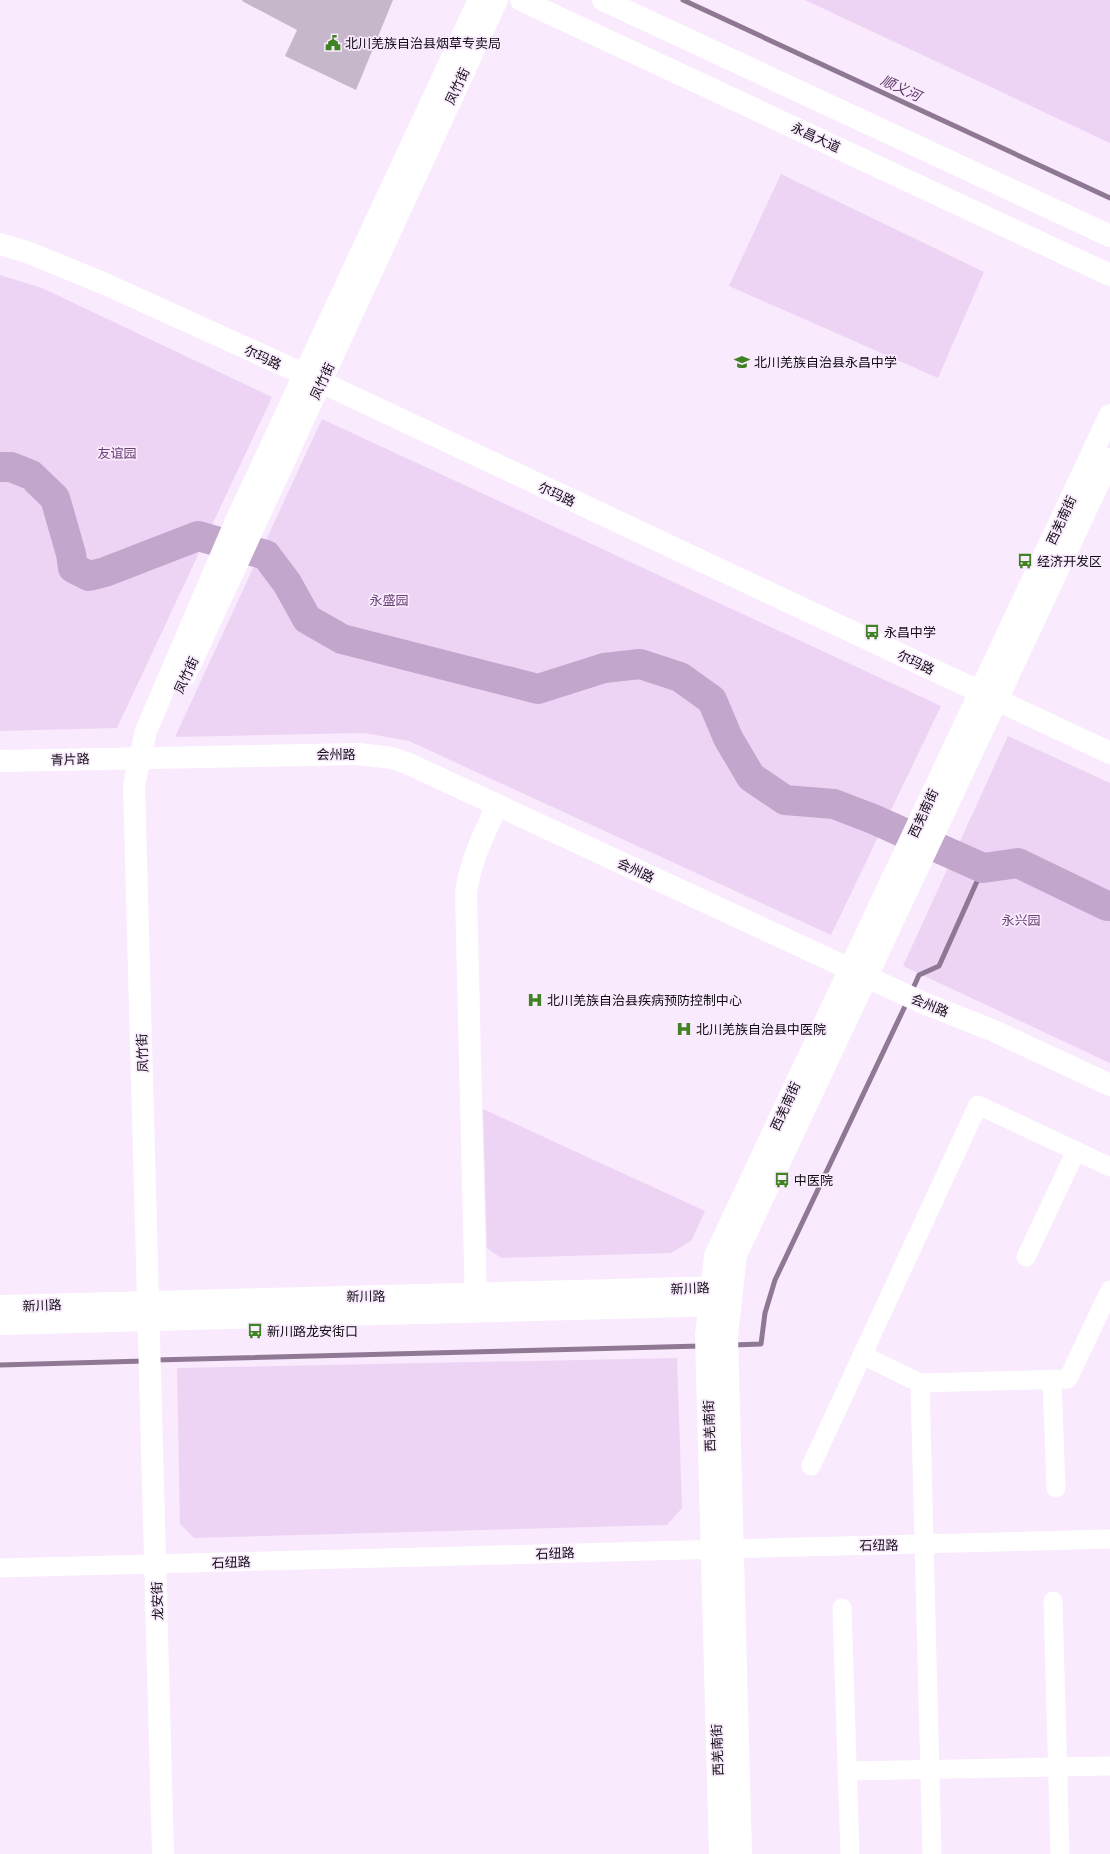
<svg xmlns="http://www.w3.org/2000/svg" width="1110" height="1854" font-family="Overpass,'Noto Sans SC',sans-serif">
  <rect width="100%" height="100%" fill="#f9eafd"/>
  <g fill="#edd4f5">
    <path d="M 805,0 L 1110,0 L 1110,143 Z"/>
    <path d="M 781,174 L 984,272 L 938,378 L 729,286 Z"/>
    <path d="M 0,275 L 42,288 L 272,397 L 117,728 L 0,731 Z"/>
    <path d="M 322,419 L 941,706 L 831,935 L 409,741 L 364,733 L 175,737 Z"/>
    <path d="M 1008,736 L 1110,783 L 1110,1063 L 903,966 Z"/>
    <path d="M 483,1109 L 705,1211 L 691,1241 L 671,1253 L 501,1258 L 487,1248 Z"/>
    <path d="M 677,1358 L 682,1508 L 667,1525 L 194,1538 L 180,1524 L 177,1368 Z"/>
  </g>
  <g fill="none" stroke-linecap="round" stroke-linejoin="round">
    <g stroke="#8e7894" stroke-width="5">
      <path d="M 683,0 L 1110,198"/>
      <path d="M 911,993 L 919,975 L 939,966 L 983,868"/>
      <path d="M 733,1345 L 761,1344 L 765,1313 L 775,1280 L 907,1002"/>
      <path d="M 155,1360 L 701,1346"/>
      <path d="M 0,1365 L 145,1361"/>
    </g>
    <path stroke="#c3a6cc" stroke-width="30" d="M 0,467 L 11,467 L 31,475 L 55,498 L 71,554 L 73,568 L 89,576 L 105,572 L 198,536 L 266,555 L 287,583 L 307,619 L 342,639 L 538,689 L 604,668 L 640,664 L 680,677 L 712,700 L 728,738 L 751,777 L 785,800 L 834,804 L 873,819 L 983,868 L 1018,863 L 1107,906 L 1110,906"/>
  </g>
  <path fill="#c6b8ca" d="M 243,0 L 393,0 L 356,90 L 285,56 L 297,30 L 242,1 Z"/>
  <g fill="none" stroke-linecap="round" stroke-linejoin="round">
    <g stroke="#fff" stroke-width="19">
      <path d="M 1026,1257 L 1076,1151"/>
      <path d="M 862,1355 L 920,1383 L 1068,1379 L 1110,1290"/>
      <path d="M 1052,1380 L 1056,1488"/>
      <path d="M 920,1383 L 932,1854"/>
      <path d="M 811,1466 L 978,1105 L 1110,1167"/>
      <path d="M 0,1568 L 1110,1539"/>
      <path d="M 1053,1601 L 1060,1854"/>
      <path d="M 842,1608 L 850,1854"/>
      <path d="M 847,1771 L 1110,1766"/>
    </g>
    <g stroke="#fff" stroke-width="22">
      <path d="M 521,0 L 1110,275"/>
      <path d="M 603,0 L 1110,236"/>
      <path d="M 0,244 L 27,252 L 103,283 L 321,382 L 1110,753"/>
      <path d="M 185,676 L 497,0"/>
      <path d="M 0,761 L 358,754 L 392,758 L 409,764 L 921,1002 L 992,1030 L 1110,1085"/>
      <path d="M 0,1306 L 725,1287"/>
      <path d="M 476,1308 L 466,893 C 470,861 484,834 497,806"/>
      <path d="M 0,1324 L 725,1305"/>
      <path d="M 163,1854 L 134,785 L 146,731 L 235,523 L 479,0"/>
      <path d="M 720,1854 L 706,1336 L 715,1256 L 1110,415"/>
      <path d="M 741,1854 L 727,1335 L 736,1255 L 1110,459"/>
    </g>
  </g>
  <defs>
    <symbol id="civic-bare" viewBox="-9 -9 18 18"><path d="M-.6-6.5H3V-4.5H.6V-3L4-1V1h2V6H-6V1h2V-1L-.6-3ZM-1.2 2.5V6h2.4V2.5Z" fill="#408325" stroke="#f9eafd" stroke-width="2.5" paint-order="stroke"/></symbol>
    <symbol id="school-bare" viewBox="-9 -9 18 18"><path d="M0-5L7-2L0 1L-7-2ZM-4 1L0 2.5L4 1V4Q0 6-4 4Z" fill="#408325" stroke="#f9eafd" stroke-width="2.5" paint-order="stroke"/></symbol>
    <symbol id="bus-bare" viewBox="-9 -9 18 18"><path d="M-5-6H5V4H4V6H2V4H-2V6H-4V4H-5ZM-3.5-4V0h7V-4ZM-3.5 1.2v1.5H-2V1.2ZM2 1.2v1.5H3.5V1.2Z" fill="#408325" stroke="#f9eafd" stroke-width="2.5" paint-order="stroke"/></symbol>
    <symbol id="hospital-bare" viewBox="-9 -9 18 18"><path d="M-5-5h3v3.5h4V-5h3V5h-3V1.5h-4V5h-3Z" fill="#408325" stroke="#f9eafd" stroke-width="2.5" paint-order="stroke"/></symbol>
  </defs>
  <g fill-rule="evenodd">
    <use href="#civic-bare" x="322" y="32" width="22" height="22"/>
    <use href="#school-bare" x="731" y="351" width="22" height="22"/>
    <use href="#bus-bare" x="1014" y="550" width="22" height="22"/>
    <use href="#bus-bare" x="861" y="621" width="22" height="22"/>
    <use href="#hospital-bare" x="524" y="989" width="22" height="22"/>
    <use href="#hospital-bare" x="673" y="1018" width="22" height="22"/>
    <use href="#bus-bare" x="771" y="1169" width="22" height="22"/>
    <use href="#bus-bare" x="244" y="1320" width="22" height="22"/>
  </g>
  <g text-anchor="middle" stroke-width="3.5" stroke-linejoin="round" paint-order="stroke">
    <g font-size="13" fill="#110d13" stroke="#f9eafd" text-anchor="start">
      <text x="345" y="48">北川羌族自治县烟草专卖局</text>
      <text x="754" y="367">北川羌族自治县永昌中学</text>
      <text x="1037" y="566">经济开发区</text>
      <text x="884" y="637">永昌中学</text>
      <text x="547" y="1005">北川羌族自治县疾病预防控制中心</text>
      <text x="696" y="1034">北川羌族自治县中医院</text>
      <text x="794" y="1185">中医院</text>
      <text x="267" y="1336">新川路龙安街口</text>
    </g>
    <g font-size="13" fill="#110d13" stroke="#f9eafd">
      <text transform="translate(457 86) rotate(-65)" y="5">凤竹街</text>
      <text transform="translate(816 137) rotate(25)" y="5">永昌大道</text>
      <text transform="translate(263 357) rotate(25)" y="5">尔玛路</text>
      <text transform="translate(322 381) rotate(-65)" y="5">凤竹街</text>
      <text transform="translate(557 494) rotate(25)" y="5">尔玛路</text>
      <text transform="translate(1061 520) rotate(-65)" y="5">西羌南街</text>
      <text transform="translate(916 662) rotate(25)" y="5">尔玛路</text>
      <text transform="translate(186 675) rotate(-65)" y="5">凤竹街</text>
      <text x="336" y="759">会州路</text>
      <text transform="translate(70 759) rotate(-2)" y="5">青片路</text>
      <text transform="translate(923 813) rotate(-65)" y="5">西羌南街</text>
      <text transform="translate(636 870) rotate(25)" y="5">会州路</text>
      <text transform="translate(930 1005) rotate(22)" y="5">会州路</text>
      <text transform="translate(142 1053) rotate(-92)" y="5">凤竹街</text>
      <text transform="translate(785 1106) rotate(-65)" y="5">西羌南街</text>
      <text transform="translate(690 1288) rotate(-2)" y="5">新川路</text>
      <text transform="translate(366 1296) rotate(-1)" y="5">新川路</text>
      <text transform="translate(42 1305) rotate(-2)" y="5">新川路</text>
      <text transform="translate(709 1426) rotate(-92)" y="5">西羌南街</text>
      <text transform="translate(879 1545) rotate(-1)" y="5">石纽路</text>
      <text transform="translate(555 1553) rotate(-2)" y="5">石纽路</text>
      <text transform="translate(231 1562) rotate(-2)" y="5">石纽路</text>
      <text transform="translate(157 1601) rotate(-92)" y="5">龙安街</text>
      <text transform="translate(717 1750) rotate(-92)" y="5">西羌南街</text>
    </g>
    <g font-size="13" fill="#694274" stroke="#f9eafd">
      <text x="117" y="458">友谊园</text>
      <text x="389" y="605">永盛园</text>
      <text x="1021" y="925">永兴园</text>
    </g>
    <g font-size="14" font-style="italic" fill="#603a6c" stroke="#f9eafd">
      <text transform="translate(901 88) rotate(25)" y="5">顺义河</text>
    </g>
  </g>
</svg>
